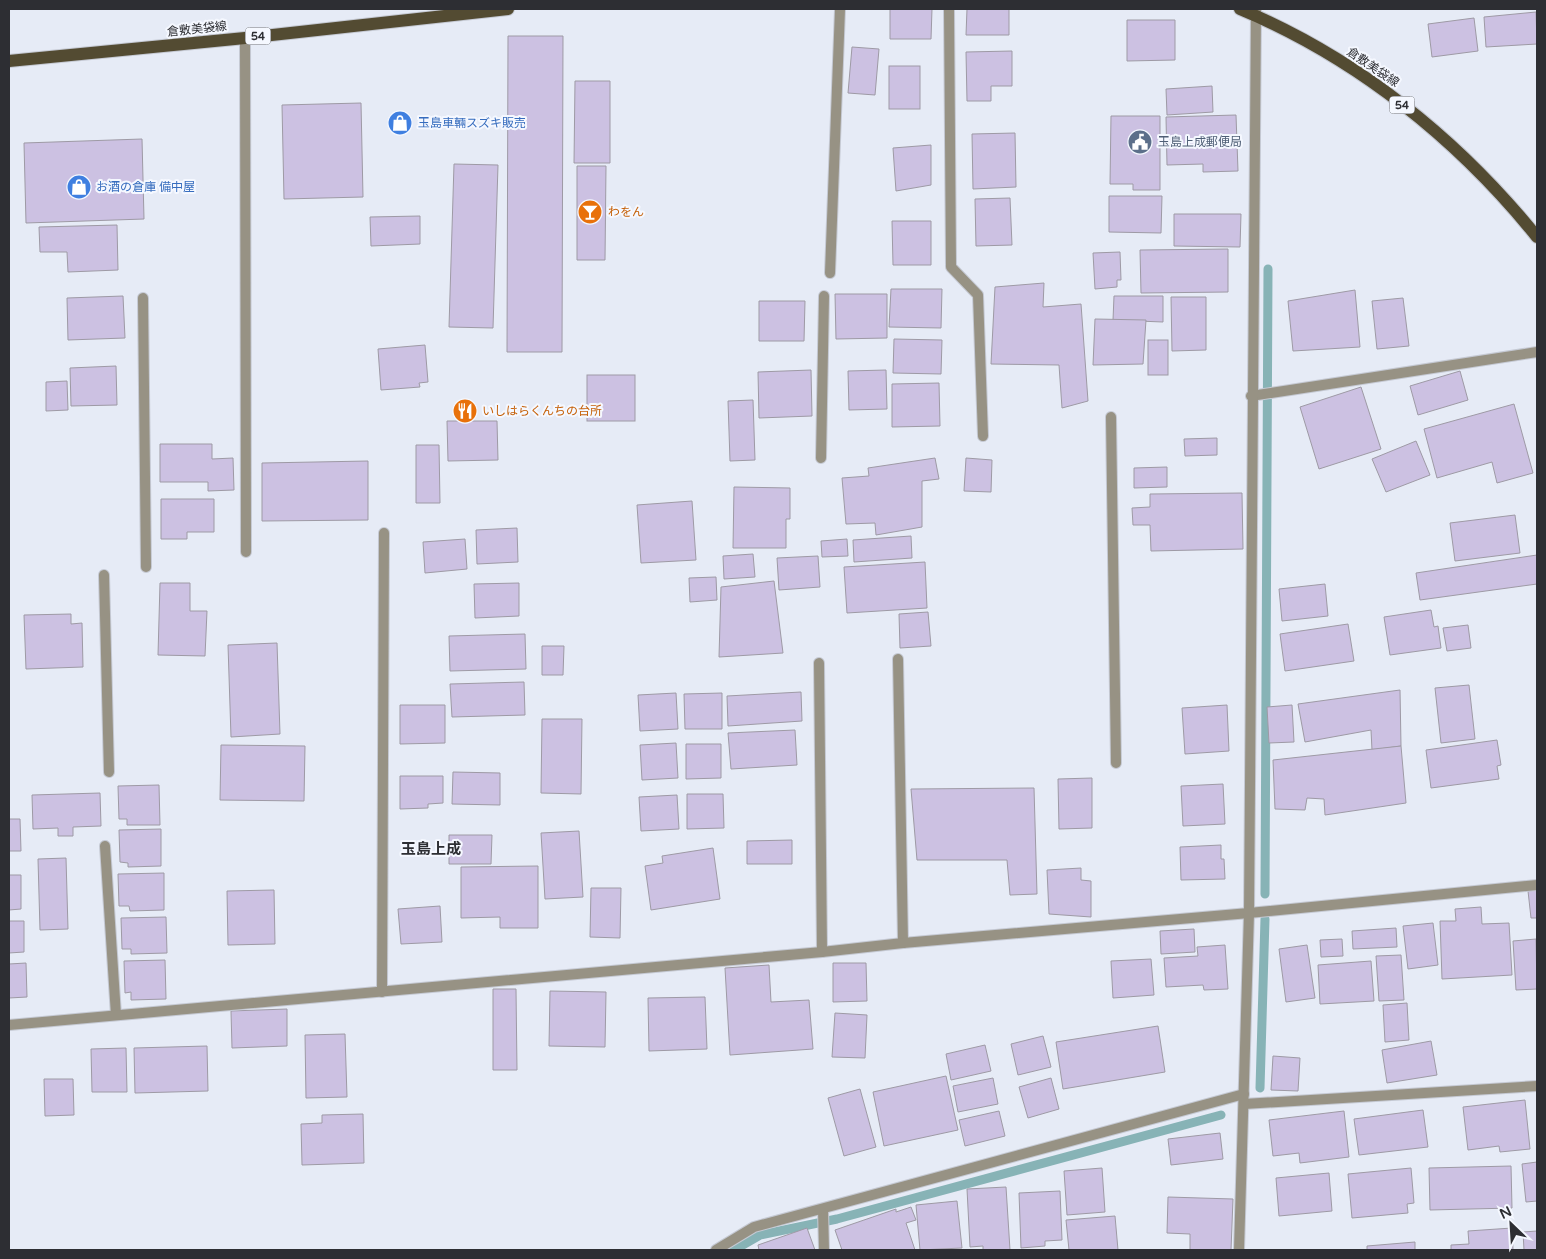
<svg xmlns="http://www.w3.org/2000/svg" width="1546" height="1259" font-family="'Varela Round','Noto Sans JP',sans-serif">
  <rect width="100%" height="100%" fill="#e6ebf6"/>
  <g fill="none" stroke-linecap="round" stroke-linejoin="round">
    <g stroke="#87b3b6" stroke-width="9">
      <path d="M 1265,894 L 1268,269"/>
      <path d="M 1260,1088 L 1265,919"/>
      <path d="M 734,1250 L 760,1235 L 837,1219 L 1221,1115"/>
    </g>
  </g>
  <g fill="#ccc1e2" stroke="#9e9aa5">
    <path d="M 890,9 L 932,9 L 931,39 L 890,39 Z"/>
    <path d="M 967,9 L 1009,9 L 1009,35 L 966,35 Z"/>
    <path d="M 1536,12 L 1537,44 L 1486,47 L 1484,17 Z"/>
    <path d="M 1474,18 L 1478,51 L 1432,57 L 1428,24 Z"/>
    <path d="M 1127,20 L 1175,20 L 1175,60 L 1127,61 Z"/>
    <path d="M 508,36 L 563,36 L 562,352 L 507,352 Z"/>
    <path d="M 852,47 L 879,49 L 875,95 L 848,93 Z"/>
    <path d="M 1012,51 L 1012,86 L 991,86 L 991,101 L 967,101 L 966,52 Z"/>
    <rect x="889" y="66" width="31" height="43"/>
    <path d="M 575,81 L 610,81 L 610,163 L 574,163 Z"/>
    <path d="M 1212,86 L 1213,112 L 1167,115 L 1166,89 Z"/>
    <path d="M 361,103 L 363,197 L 284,199 L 282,105 Z"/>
    <path d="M 1236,115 L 1238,171 L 1203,172 L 1203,164 L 1167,165 L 1166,117 Z"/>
    <path d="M 1111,116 L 1160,116 L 1160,190 L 1133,190 L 1133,184 L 1110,184 Z"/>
    <path d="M 1015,133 L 1016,187 L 973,189 L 972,134 Z"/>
    <path d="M 142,139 L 144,219 L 26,223 L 24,143 Z"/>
    <path d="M 931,145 L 931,185 L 896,191 L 893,148 Z"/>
    <path d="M 454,164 L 498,165 L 493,328 L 449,327 Z"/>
    <path d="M 577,166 L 606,166 L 605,260 L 577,260 Z"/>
    <path d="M 1109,196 L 1162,196 L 1161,233 L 1109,232 Z"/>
    <path d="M 1010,198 L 1012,245 L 976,246 L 975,199 Z"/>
    <path d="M 1174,214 L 1241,214 L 1240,247 L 1174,246 Z"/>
    <path d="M 420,216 L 420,244 L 371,246 L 370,217 Z"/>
    <path d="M 892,221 L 931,221 L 931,265 L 893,265 Z"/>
    <path d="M 117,225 L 118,270 L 68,272 L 67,252 L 40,252 L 39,227 Z"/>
    <path d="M 1228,249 L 1228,292 L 1141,293 L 1140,250 Z"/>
    <path d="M 1120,252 L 1121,280 L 1117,280 L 1117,287 L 1095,289 L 1093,253 Z"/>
    <path d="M 1044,283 L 1043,307 L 1081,304 L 1088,401 L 1062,408 L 1059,365 L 991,364 L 995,287 Z"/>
    <path d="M 891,289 L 942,289 L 941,328 L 889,327 Z"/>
    <path d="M 1355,290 L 1360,347 L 1293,351 L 1288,301 Z"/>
    <path d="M 835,294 L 887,294 L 887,338 L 836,339 Z"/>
    <path d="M 123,296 L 125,338 L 68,340 L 67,298 Z"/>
    <path d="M 1114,296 L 1163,296 L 1163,322 L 1113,320 Z"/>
    <path d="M 1171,297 L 1206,297 L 1206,350 L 1172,351 Z"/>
    <path d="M 1403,298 L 1409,346 L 1377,349 L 1372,301 Z"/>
    <path d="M 759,301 L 805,301 L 804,341 L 759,341 Z"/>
    <path d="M 1095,319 L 1146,320 L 1143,364 L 1093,365 Z"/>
    <path d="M 894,339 L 942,340 L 941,374 L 893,373 Z"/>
    <rect x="1148" y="340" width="20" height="35"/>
    <path d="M 425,345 L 428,382 L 419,383 L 420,387 L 381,390 L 378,349 Z"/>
    <path d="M 116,366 L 117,405 L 71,406 L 70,368 Z"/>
    <path d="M 811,370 L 812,416 L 759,418 L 758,372 Z"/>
    <path d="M 886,370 L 887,409 L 849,410 L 848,371 Z"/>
    <path d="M 1460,371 L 1468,400 L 1418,415 L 1410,386 Z"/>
    <rect x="587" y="375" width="48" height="46"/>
    <path d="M 67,381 L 68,410 L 46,411 L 46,382 Z"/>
    <path d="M 939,383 L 940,426 L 892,427 L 892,384 Z"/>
    <path d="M 1361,387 L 1381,449 L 1319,469 L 1300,407 Z"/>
    <path d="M 753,400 L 755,460 L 730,461 L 728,401 Z"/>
    <path d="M 1514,404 L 1533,473 L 1497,483 L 1492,462 L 1437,478 L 1424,429 Z"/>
    <path d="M 447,421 L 497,421 L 498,460 L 448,461 Z"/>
    <path d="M 1217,438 L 1217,455 L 1185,456 L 1184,439 Z"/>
    <path d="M 1416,441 L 1430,475 L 1386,492 L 1372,459 Z"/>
    <path d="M 160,444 L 212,444 L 212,459 L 233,458 L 234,490 L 208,491 L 208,482 L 160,482 Z"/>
    <path d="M 416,445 L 439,445 L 440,503 L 416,503 Z"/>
    <path d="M 935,458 L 939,479 L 922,481 L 922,527 L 876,535 L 875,523 L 846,524 L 842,478 L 869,476 L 868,468 Z"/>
    <path d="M 966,458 L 992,460 L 991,492 L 964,491 Z"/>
    <path d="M 368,461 L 368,520 L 262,521 L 262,463 Z"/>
    <path d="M 1167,467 L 1167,487 L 1134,488 L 1134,468 Z"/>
    <path d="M 734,487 L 790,488 L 790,519 L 786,519 L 786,548 L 733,548 Z"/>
    <path d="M 1242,493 L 1243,549 L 1151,551 L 1150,525 L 1133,525 L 1132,508 L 1150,507 L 1150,494 Z"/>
    <path d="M 161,499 L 214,499 L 214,532 L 187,532 L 187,539 L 161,539 Z"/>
    <path d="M 692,501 L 696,560 L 641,563 L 637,505 Z"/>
    <path d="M 1515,515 L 1520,553 L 1455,561 L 1450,523 Z"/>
    <path d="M 517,528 L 518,562 L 477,564 L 476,530 Z"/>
    <path d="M 911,536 L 912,558 L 854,562 L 853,540 Z"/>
    <path d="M 465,539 L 467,569 L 425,573 L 423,542 Z"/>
    <path d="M 847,539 L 848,556 L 822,557 L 821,541 Z"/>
    <path d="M 753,554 L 755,577 L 724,579 L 723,556 Z"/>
    <path d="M 1537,555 L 1537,584 L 1420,600 L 1416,573 Z"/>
    <path d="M 818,556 L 820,587 L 779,590 L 777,558 Z"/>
    <path d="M 925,562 L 927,608 L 847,613 L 844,567 Z"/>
    <path d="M 716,577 L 717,600 L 690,602 L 689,578 Z"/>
    <path d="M 774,581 L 783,653 L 719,657 L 721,587 Z"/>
    <path d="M 160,583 L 190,583 L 190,611 L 207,611 L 205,656 L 158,655 Z"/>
    <path d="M 519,583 L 519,616 L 475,618 L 474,584 Z"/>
    <path d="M 1325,584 L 1328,616 L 1282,621 L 1279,589 Z"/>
    <path d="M 1431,610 L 1434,627 L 1438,626 L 1441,648 L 1390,655 L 1384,617 Z"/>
    <path d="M 928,612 L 931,646 L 900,648 L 899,614 Z"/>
    <path d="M 71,614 L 71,624 L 82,623 L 83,667 L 26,669 L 24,615 Z"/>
    <path d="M 1348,624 L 1354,661 L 1285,671 L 1280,634 Z"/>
    <path d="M 1468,625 L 1471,648 L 1447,651 L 1443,628 Z"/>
    <path d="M 525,634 L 526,669 L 450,671 L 449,636 Z"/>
    <path d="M 277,643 L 280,734 L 231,737 L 228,645 Z"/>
    <path d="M 542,646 L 564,646 L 563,675 L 542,675 Z"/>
    <path d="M 524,682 L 525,715 L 452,717 L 450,684 Z"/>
    <path d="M 1469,685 L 1475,739 L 1441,743 L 1435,688 Z"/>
    <path d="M 1400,690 L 1401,746 L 1372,750 L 1371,730 L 1305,742 L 1298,704 Z"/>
    <path d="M 801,692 L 802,721 L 728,726 L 727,696 Z"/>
    <path d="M 676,693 L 678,729 L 640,731 L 638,695 Z"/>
    <path d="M 722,693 L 722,729 L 685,729 L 684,694 Z"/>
    <path d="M 400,705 L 445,705 L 445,743 L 400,744 Z"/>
    <path d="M 1227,705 L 1229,751 L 1185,754 L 1182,708 Z"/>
    <path d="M 1292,705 L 1294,742 L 1269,743 L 1267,707 Z"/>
    <path d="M 542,719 L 582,719 L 581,794 L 541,793 Z"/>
    <path d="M 795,730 L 797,765 L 731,769 L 728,733 Z"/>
    <path d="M 1497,740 L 1501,765 L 1497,766 L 1499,779 L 1431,788 L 1426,750 Z"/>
    <path d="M 676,743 L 678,778 L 642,780 L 640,745 Z"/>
    <path d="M 686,744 L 721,744 L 721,778 L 686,779 Z"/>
    <path d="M 221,745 L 305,746 L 304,801 L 220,800 Z"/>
    <path d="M 1401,746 L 1406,803 L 1325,815 L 1324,799 L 1307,798 L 1305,810 L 1275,809 L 1273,760 Z"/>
    <path d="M 453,772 L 500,773 L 500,805 L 452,804 Z"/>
    <path d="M 400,776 L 443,776 L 443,803 L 428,804 L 428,808 L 400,809 Z"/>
    <path d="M 1092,778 L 1092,828 L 1059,829 L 1058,779 Z"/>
    <path d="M 1223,784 L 1225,824 L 1183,826 L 1181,786 Z"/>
    <path d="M 159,785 L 160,825 L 127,825 L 127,819 L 119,819 L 118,786 Z"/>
    <path d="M 1034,788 L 1037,894 L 1010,895 L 1007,860 L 917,860 L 911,789 Z"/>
    <path d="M 100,793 L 101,826 L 73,827 L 73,836 L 58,836 L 58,828 L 33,829 L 32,795 Z"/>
    <path d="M 687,794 L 723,794 L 724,828 L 687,829 Z"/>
    <path d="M 677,795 L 679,829 L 641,831 L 639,797 Z"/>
    <path d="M 9,819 L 20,819 L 21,851 L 9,851 Z"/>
    <path d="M 161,829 L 161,866 L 128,867 L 128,863 L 120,862 L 119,830 Z"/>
    <path d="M 579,831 L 583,897 L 545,899 L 541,833 Z"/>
    <path d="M 449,835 L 492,835 L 491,864 L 449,864 Z"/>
    <path d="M 792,840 L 792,864 L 747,864 L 747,841 Z"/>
    <path d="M 1221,845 L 1221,859 L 1224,859 L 1225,879 L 1181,880 L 1180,847 Z"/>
    <path d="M 713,848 L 720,899 L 651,910 L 645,866 L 663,863 L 662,856 Z"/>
    <path d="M 66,858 L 68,929 L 40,930 L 38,859 Z"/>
    <path d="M 538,866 L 538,928 L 500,928 L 500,917 L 461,918 L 461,867 Z"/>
    <path d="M 1081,868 L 1081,880 L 1091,881 L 1091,917 L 1049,914 L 1047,870 Z"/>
    <path d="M 164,873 L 164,910 L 130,911 L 129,906 L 119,906 L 118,874 Z"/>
    <path d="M 9,875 L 21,875 L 21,909 L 9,910 Z"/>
    <path d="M 591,888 L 621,888 L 620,938 L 590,937 Z"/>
    <path d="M 274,890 L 275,944 L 228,945 L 227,891 Z"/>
    <path d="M 1537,890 L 1537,918 L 1531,918 L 1528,891 Z"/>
    <path d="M 440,906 L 442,942 L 401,944 L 398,909 Z"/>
    <path d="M 1481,907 L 1482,924 L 1509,923 L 1512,975 L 1442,979 L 1440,921 L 1456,921 L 1455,909 Z"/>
    <path d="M 166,917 L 167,953 L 131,954 L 131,949 L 122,949 L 121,918 Z"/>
    <path d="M 9,921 L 24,921 L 24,952 L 9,953 Z"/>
    <path d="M 1433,923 L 1438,965 L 1408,969 L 1403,926 Z"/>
    <path d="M 1396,928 L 1397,947 L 1353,949 L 1352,931 Z"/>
    <path d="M 1194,929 L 1195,952 L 1161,954 L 1160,931 Z"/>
    <path d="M 1342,939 L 1343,956 L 1321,957 L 1320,940 Z"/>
    <path d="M 1536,939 L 1537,989 L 1516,990 L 1513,941 Z"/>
    <path d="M 1225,945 L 1228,989 L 1204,990 L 1203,985 L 1166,987 L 1164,958 L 1198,956 L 1197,947 Z"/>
    <path d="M 1307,945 L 1315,998 L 1286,1002 L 1279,949 Z"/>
    <path d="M 1401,955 L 1404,1000 L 1379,1001 L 1376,956 Z"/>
    <path d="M 1151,959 L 1154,995 L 1113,998 L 1111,961 Z"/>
    <path d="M 165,960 L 166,999 L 131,1000 L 131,992 L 125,993 L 124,961 Z"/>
    <path d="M 1371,961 L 1374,1001 L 1320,1004 L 1318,965 Z"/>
    <path d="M 26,963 L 27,997 L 9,998 L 9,964 Z"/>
    <path d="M 833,963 L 866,963 L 867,1001 L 833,1002 Z"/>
    <path d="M 769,965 L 771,1002 L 809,1000 L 813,1049 L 730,1055 L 725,968 Z"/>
    <path d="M 493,989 L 516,989 L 517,1070 L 493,1070 Z"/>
    <path d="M 550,991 L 606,992 L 605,1047 L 549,1046 Z"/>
    <path d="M 705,997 L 707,1049 L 649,1051 L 648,998 Z"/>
    <path d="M 1407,1003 L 1409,1040 L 1385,1042 L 1383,1005 Z"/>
    <path d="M 287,1009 L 287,1046 L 232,1048 L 231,1011 Z"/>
    <path d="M 835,1013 L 867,1015 L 865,1058 L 832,1057 Z"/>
    <path d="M 1158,1026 L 1165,1072 L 1063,1089 L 1056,1042 Z"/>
    <path d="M 345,1034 L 347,1097 L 306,1098 L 305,1035 Z"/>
    <path d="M 1043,1036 L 1051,1067 L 1018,1075 L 1011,1044 Z"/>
    <path d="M 1431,1041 L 1437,1075 L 1387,1083 L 1382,1050 Z"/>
    <path d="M 985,1045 L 991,1071 L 951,1080 L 946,1054 Z"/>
    <path d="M 207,1046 L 208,1091 L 135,1093 L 134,1048 Z"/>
    <path d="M 126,1048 L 127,1092 L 92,1092 L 91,1049 Z"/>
    <path d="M 1273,1056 L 1300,1058 L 1298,1091 L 1271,1090 Z"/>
    <path d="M 946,1076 L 958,1130 L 884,1146 L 873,1092 Z"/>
    <path d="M 993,1078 L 998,1104 L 958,1112 L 953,1086 Z"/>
    <path d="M 1051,1078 L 1059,1109 L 1028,1118 L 1019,1087 Z"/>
    <path d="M 44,1079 L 73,1079 L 74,1115 L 45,1116 Z"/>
    <path d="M 860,1089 L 876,1147 L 844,1156 L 828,1098 Z"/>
    <path d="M 1525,1100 L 1530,1149 L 1500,1152 L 1499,1146 L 1468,1150 L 1463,1107 Z"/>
    <path d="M 1423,1110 L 1428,1147 L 1359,1155 L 1354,1119 Z"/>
    <path d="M 999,1111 L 1005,1136 L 965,1146 L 959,1120 Z"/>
    <path d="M 1344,1111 L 1349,1157 L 1300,1163 L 1299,1153 L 1273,1156 L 1269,1120 Z"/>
    <path d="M 363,1114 L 364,1163 L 302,1165 L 301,1124 L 322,1123 L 322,1115 Z"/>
    <path d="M 1220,1133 L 1223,1159 L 1171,1165 L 1168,1139 Z"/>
    <path d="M 1537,1162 L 1537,1201 L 1526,1202 L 1522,1164 Z"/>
    <path d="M 1511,1166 L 1512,1208 L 1430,1210 L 1429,1168 Z"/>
    <path d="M 1102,1168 L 1105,1212 L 1067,1215 L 1064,1171 Z"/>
    <path d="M 1411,1168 L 1414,1203 L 1407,1204 L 1408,1213 L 1352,1218 L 1348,1174 Z"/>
    <path d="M 1329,1173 L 1332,1211 L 1279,1216 L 1276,1178 Z"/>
    <path d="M 1006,1187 L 1010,1250 L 983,1250 L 983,1246 L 970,1247 L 967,1189 Z"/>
    <path d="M 1060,1191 L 1062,1240 L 1045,1241 L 1045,1246 L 1021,1248 L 1019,1193 Z"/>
    <path d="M 1168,1197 L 1233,1199 L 1231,1250 L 1190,1250 L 1190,1234 L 1167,1233 Z"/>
    <path d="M 957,1201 L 962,1248 L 920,1250 L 916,1205 Z"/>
    <path d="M 911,1207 L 916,1220 L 906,1223 L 915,1250 L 842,1250 L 835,1230 L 896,1209 L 896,1212 Z"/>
    <path d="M 1115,1216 L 1118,1250 L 1069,1250 L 1066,1220 Z"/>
    <path d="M 807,1228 L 815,1250 L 759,1250 L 758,1245 Z"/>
    <path d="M 1512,1228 L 1513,1250 L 1451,1250 L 1451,1245 L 1469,1244 L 1468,1231 Z"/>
    <path d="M 1537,1231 L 1537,1250 L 1524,1250 L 1523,1232 Z"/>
    <path d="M 1415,1242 L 1415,1250 L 1367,1250 L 1367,1246 Z"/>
  </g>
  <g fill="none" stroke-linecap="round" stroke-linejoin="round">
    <defs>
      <g id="street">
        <path d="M 949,9 L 951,267 L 978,295 L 983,436"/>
        <path d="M 245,38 L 246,552"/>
        <path d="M 830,273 L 840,9"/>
        <path d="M 143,298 L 146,567"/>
        <path d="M 1251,396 L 1537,352"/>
        <path d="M 1111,417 L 1116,763"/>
        <path d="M 821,458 L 824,296"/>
        <path d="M 104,575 L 109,772"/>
        <path d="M 898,659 L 903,943"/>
        <path d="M 819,663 L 822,952"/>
        <path d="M 105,846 L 116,1015"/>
        <path d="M 382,992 L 384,533"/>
        <path d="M 9,1025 L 822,952 L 903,943 L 1249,913 L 1537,885"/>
        <path d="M 1244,1104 L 1537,1086"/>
        <path d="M 823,1209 L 824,1250"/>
        <path d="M 716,1250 L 754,1227 L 1244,1094"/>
        <path d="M 1239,1250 L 1249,913 L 1256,9"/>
      </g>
      <g id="primary">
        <path d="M 1240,9 C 1357,58 1458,139 1537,237"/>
        <path d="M 9,61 L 245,38 L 508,9"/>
      </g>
    </defs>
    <use href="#street" stroke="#c5c9d3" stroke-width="12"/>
    <use href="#primary" stroke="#c5c9d3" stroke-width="14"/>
    <use href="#street" stroke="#979284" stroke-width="10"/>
    <use href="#primary" stroke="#534b32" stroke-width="12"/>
  </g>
  <defs>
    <symbol id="shop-disc" viewBox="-11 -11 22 22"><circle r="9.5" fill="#3f7fe0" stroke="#f5f8ff"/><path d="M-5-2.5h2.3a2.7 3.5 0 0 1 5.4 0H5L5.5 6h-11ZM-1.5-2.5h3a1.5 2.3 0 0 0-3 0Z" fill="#fff"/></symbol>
    <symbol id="civic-disc" viewBox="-11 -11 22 22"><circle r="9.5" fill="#5c6f8a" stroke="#f5f8ff"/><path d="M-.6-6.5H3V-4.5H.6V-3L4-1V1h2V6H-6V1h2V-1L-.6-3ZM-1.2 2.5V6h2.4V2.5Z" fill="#fff"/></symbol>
    <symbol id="bar-disc" viewBox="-11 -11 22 22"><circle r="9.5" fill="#e8710a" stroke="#f5f8ff"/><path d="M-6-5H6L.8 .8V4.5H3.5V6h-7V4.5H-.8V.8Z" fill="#fff"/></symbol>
    <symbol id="restaurant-disc" viewBox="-11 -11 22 22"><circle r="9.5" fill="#e8710a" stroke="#f5f8ff"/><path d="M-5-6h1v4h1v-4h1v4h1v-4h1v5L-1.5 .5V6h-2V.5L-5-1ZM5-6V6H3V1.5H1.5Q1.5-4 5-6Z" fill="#fff"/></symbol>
  </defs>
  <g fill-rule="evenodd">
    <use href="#shop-disc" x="386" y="109" width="28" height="28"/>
    <use href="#civic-disc" x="1126" y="128" width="28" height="28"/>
    <use href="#shop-disc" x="65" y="173" width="28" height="28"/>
    <use href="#bar-disc" x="576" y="198" width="28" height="28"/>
    <use href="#restaurant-disc" x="451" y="397" width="28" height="28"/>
  </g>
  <g text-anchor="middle" stroke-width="4" stroke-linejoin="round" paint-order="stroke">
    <g fill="#f5f8ff" stroke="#696b70" stroke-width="1">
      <rect x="245.5" y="27.5" width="25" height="17" rx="4"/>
      <rect x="1389.5" y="96.5" width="25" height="17" rx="4"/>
    </g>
    <g font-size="11" font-weight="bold" fill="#2d2e33">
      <text x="258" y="40">54</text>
      <text x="1402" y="109">54</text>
    </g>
    <g font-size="12" fill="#2d2e33" stroke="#f5f8ff">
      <text transform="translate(197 29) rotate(-6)" y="4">倉敷美袋線</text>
      <text transform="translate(1373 67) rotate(34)" y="4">倉敷美袋線</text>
    </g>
    <g font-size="12" fill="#366cbe" stroke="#f5f8ff" text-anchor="start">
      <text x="418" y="127">玉島車輛スズキ販売</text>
      <text x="96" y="191">お酒の倉庫 備中屋</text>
    </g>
    <g font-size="12" fill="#4e5e75" stroke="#f5f8ff" text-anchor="start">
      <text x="1158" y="146">玉島上成郵便局</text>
    </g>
    <g font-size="12" fill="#c56008" stroke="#f5f8ff" text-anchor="start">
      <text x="608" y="216">わをん</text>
      <text x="482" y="415">いしはらくんちの台所</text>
    </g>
    <g font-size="15" font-weight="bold" fill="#2d2e33" stroke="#f5f8ff">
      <text x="431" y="854">玉島上成</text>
    </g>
  </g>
  <rect width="1546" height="1259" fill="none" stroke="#2d2e33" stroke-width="20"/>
  <g transform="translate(1511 1224) rotate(335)" stroke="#f5f8ff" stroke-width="4" paint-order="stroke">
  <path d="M0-4L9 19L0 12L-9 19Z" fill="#2d2e33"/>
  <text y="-8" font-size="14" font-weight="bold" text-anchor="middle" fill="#2d2e33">N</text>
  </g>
</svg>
